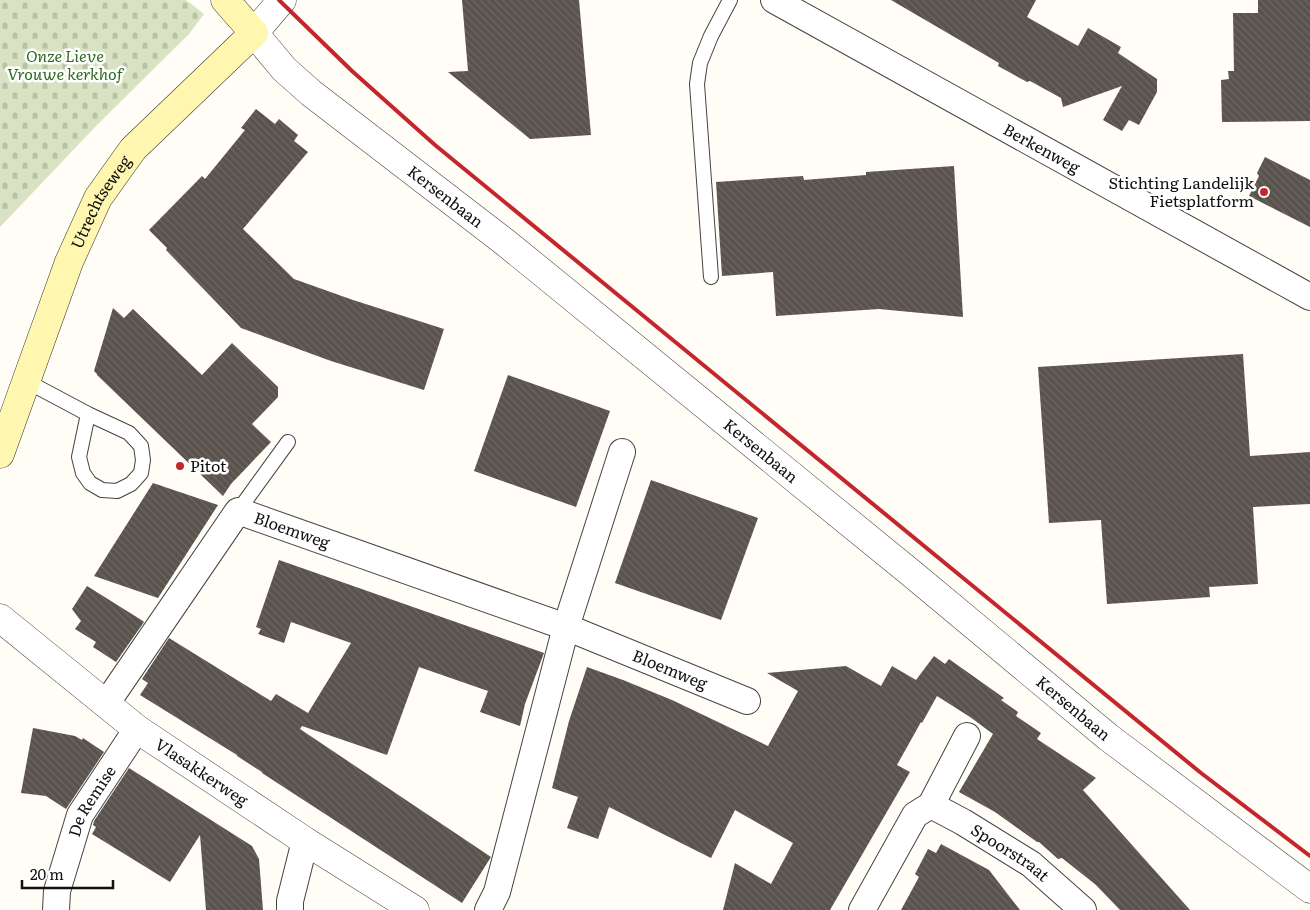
<svg xmlns="http://www.w3.org/2000/svg" width="1310" height="910" font-family="Literata,serif">
  <defs>
    <pattern id="cemetery-stones" width="16" height="16" patternUnits="userSpaceOnUse" patternTransform="scale(1.25)"><rect width="16" height="16" fill="#d9e3c4"/><path d="M2 7V4a2 2 0 0 1 4 0v3zM10 15v-3a2 2 0 0 1 4 0v3z" fill="#b9c2a7"/></pattern>
    <pattern id="building-back-hatch" width="6" height="6" patternUnits="userSpaceOnUse" patternTransform="scale(1.25)"><rect width="6" height="6" fill="#5a524d"/><path d="M-1 5l2 2M0 0l6 6M5-1l2 2" fill="none" stroke="#6d6662"/></pattern>
  </defs>
  <rect width="100%" height="100%" fill="#fffdf5"/>
  <path fill="url(#cemetery-stones)" d="M 0,0 L 186,0 L 204,14 L 189,34 L 97,125 L 0,227 Z"/>
  <g fill="url(#building-back-hatch)">
    <path d="M 462,0 L 579,0 L 591,135 L 530,139 L 448,72 L 468,71 Z"/>
    <path d="M 891,0 L 1036,0 L 1027,17 L 1078,46 L 1088,28 L 1121,47 L 1118,53 L 1157,79 L 1157,92 L 1139,125 L 1129,120 L 1122,131 L 1103,120 L 1122,86 L 1063,107 L 1061,98 L 1030,81 L 1027,82 L 998,66 L 999,63 Z"/>
    <path d="M 1258,0 L 1310,0 L 1310,121 L 1222,122 L 1221,80 L 1229,79 L 1228,71 L 1234,71 L 1233,13 L 1258,13 Z"/>
    <path d="M 256,109 L 275,124 L 279,119 L 298,135 L 294,141 L 308,152 L 243,229 L 294,279 L 353,300 L 444,329 L 424,390 L 331,361 L 241,328 L 166,250 L 167,248 L 149,230 L 202,176 L 205,179 L 245,130 L 241,128 Z"/>
    <path d="M 1265,157 L 1310,180 L 1310,227 L 1249,196 L 1259,176 L 1257,173 Z"/>
    <path d="M 954,166 L 963,317 L 879,309 L 776,316 L 773,272 L 722,276 L 716,182 L 803,176 L 804,180 L 866,175 L 866,172 Z"/>
    <path d="M 113,308 L 124,318 L 133,309 L 202,375 L 232,343 L 278,387 L 278,397 L 252,424 L 271,442 L 231,484 L 223,496 L 97,375 L 97,374 L 94,371 Z"/>
    <path d="M 1243,354 L 1250,456 L 1310,452 L 1310,504 L 1253,507 L 1258,584 L 1209,587 L 1210,597 L 1107,604 L 1101,520 L 1049,523 L 1038,367 Z"/>
    <path d="M 508,375 L 610,411 L 576,507 L 474,471 Z"/>
    <path d="M 651,480 L 758,518 L 721,620 L 615,583 Z"/>
    <path d="M 153,483 L 218,505 L 158,598 L 94,576 Z"/>
    <path d="M 279,560 L 544,653 L 525,704 L 520,726 L 480,712 L 488,691 L 419,667 L 387,755 L 302,726 L 300,729 L 491,857 L 462,903 L 262,773 L 262,772 L 237,756 L 237,755 L 140,695 L 148,683 L 142,679 L 169,638 L 271,701 L 276,694 L 308,713 L 351,643 L 291,622 L 284,643 L 258,634 L 261,629 L 256,627 Z"/>
    <path d="M 87,586 L 143,621 L 144,622 L 116,662 L 93,647 L 96,642 L 75,629 L 81,621 L 72,609 Z"/>
    <path d="M 934,656 L 945,664 L 949,659 L 1004,698 L 1001,700 L 1018,712 L 1016,716 L 1041,733 L 1037,739 L 1096,778 L 1083,790 L 1190,910 L 1120,910 L 1096,885 L 1062,858 L 1058,859 L 1039,842 L 1037,842 L 995,812 L 959,792 L 993,734 L 970,717 L 937,696 L 922,723 L 921,722 L 897,765 L 910,772 L 830,910 L 723,910 L 735,863 L 771,884 L 793,843 L 735,810 L 711,858 L 609,807 L 598,839 L 567,828 L 578,797 L 552,788 L 569,721 L 587,667 L 623,680 L 672,700 L 768,746 L 798,691 L 767,673 L 846,666 L 881,686 L 892,666 L 916,680 Z"/>
    <path d="M 33,728 L 75,736 L 82,740 L 83,738 L 104,752 L 66,809 L 46,796 L 21,793 Z"/>
    <path d="M 129,768 L 252,846 L 259,859 L 263,910 L 206,910 L 200,835 L 170,882 L 92,834 L 96,827 L 93,825 L 94,821 Z"/>
    <path d="M 941,844 L 989,870 L 1020,910 L 901,910 L 919,877 L 915,874 L 928,849 L 936,853 Z"/>
  </g>
  <g fill="none" stroke-linecap="round" stroke-linejoin="round">
    <defs>
      <g id="service">
        <path d="M 711,277 L 697,84 L 700,63 L 711,36 L 730,0"/>
        <path d="M 26,381 L 88,414 L 129,433 L 141,446 L 143,460 L 141,473 L 131,484 L 117,491 L 102,490 L 90,483 L 83,473 L 79,457 L 88,414"/>
        <path d="M 238,511 L 288,442"/>
      </g>
      <g id="minor">
        <path id="s1" d="M 774,0 L 1310,297"/>
        <path id="s2" d="M 622,452 L 566,627 L 747,701"/>
        <path id="s3" d="M 106,704 L 238,511 L 566,627 L 497,892 L 488,910"/>
        <path d="M 931,805 L 967,736"/>
        <path id="s4" d="M 56,910 L 57,891 L 80,815 L 137,729"/>
        <path d="M 290,910 L 290,901 L 305,841"/>
        <path id="s5" d="M 862,910 L 915,815 L 931,805 L 963,822 L 1031,864 L 1083,910"/>
      </g>
      <g id="tertiary">
        <path id="s6" d="M 282,0 L 254,33 L 284,69 L 311,93 L 506,243 L 911,573 L 1108,737 L 1310,889"/>
        <path id="s7" d="M 0,618 L 137,729 L 305,841 L 415,910"/>
      </g>
      <g id="secondary">
        <path id="s8" d="M 0,454 L 69,262 L 98,198 L 133,149 L 254,33 L 225,0"/>
      </g>
    </defs>
    <use href="#service" stroke="#444" stroke-width="16"/>
    <use href="#minor" stroke="#444" stroke-width="28"/>
    <use href="#tertiary" stroke="#444" stroke-width="29"/>
    <use href="#secondary" stroke="#333" stroke-width="29"/>
    <use href="#service" stroke="#fff" stroke-width="14"/>
    <use href="#minor" stroke="#fff" stroke-width="26"/>
    <use href="#tertiary" stroke="#fff" stroke-width="28"/>
    <use href="#secondary" stroke="#fff6b0" stroke-width="28"/>
    <path stroke="#c4262e" stroke-width="4" d="M 279,0 L 352,71 L 435,145 L 1201,773 L 1310,856"/>
  </g>
  <g fill="#c4262e" stroke="#fff" stroke-width="2">
    <circle cx="1264" cy="192" r="5"/>
    <circle cx="180" cy="466" r="5"/>
  </g>
  <g text-anchor="middle" stroke-width="5" stroke-linejoin="round" paint-order="stroke">
    <g font-size="16" font-style="italic" fill="#2f6b1f" stroke="#fff">
      <text x="65" y="62">Onze Lieve<tspan x="65" dy="18">Vrouwe kerkhof</tspan></text>
    </g>
    <g font-size="16" fill="#111" stroke="#fff">
      <text dy="6" stroke="none"><textPath href="#s1" startOffset="306">Berkenweg</textPath></text>
      <text dy="6" stroke="none"><textPath href="#s6" startOffset="296">Kersenbaan</textPath></text>
      <text dy="6" stroke="none"><textPath href="#s8" startOffset="272">Utrechtseweg</textPath></text>
      <text dy="6" stroke="none"><textPath href="#s6" startOffset="701">Kersenbaan</textPath></text>
      <text dy="6" stroke="none"><textPath href="#s3" startOffset="291">Bloemweg</textPath></text>
      <text dy="6" stroke="none"><textPath href="#s2" startOffset="296">Bloemweg</textPath></text>
      <text dy="6" stroke="none"><textPath href="#s6" startOffset="1106">Kersenbaan</textPath></text>
      <text dy="6" stroke="none"><textPath href="#s7" startOffset="254">Vlasakkerweg</textPath></text>
      <text dy="6" stroke="none"><textPath href="#s4" startOffset="116">De Remise</textPath></text>
      <text dy="6" stroke="none"><textPath href="#s5" startOffset="220">Spoorstraat</textPath></text>
    </g>
    <g font-size="16" fill="#111" stroke="#fff" text-anchor="end">
      <text x="1254" y="189">Stichting Landelijk<tspan x="1254" dy="18">Fietsplatform</tspan></text>
      <text x="190" y="472" text-anchor="start">Pitot</text>
    </g>
  </g>
  <path d="M22 880v8h91v-8" fill="none" stroke="#111111" stroke-width="2.5"/>
  <text x="30" y="880" font-size="15" fill="#111111" stroke="#ffffff" stroke-width="4" paint-order="stroke">20 m</text>
</svg>
